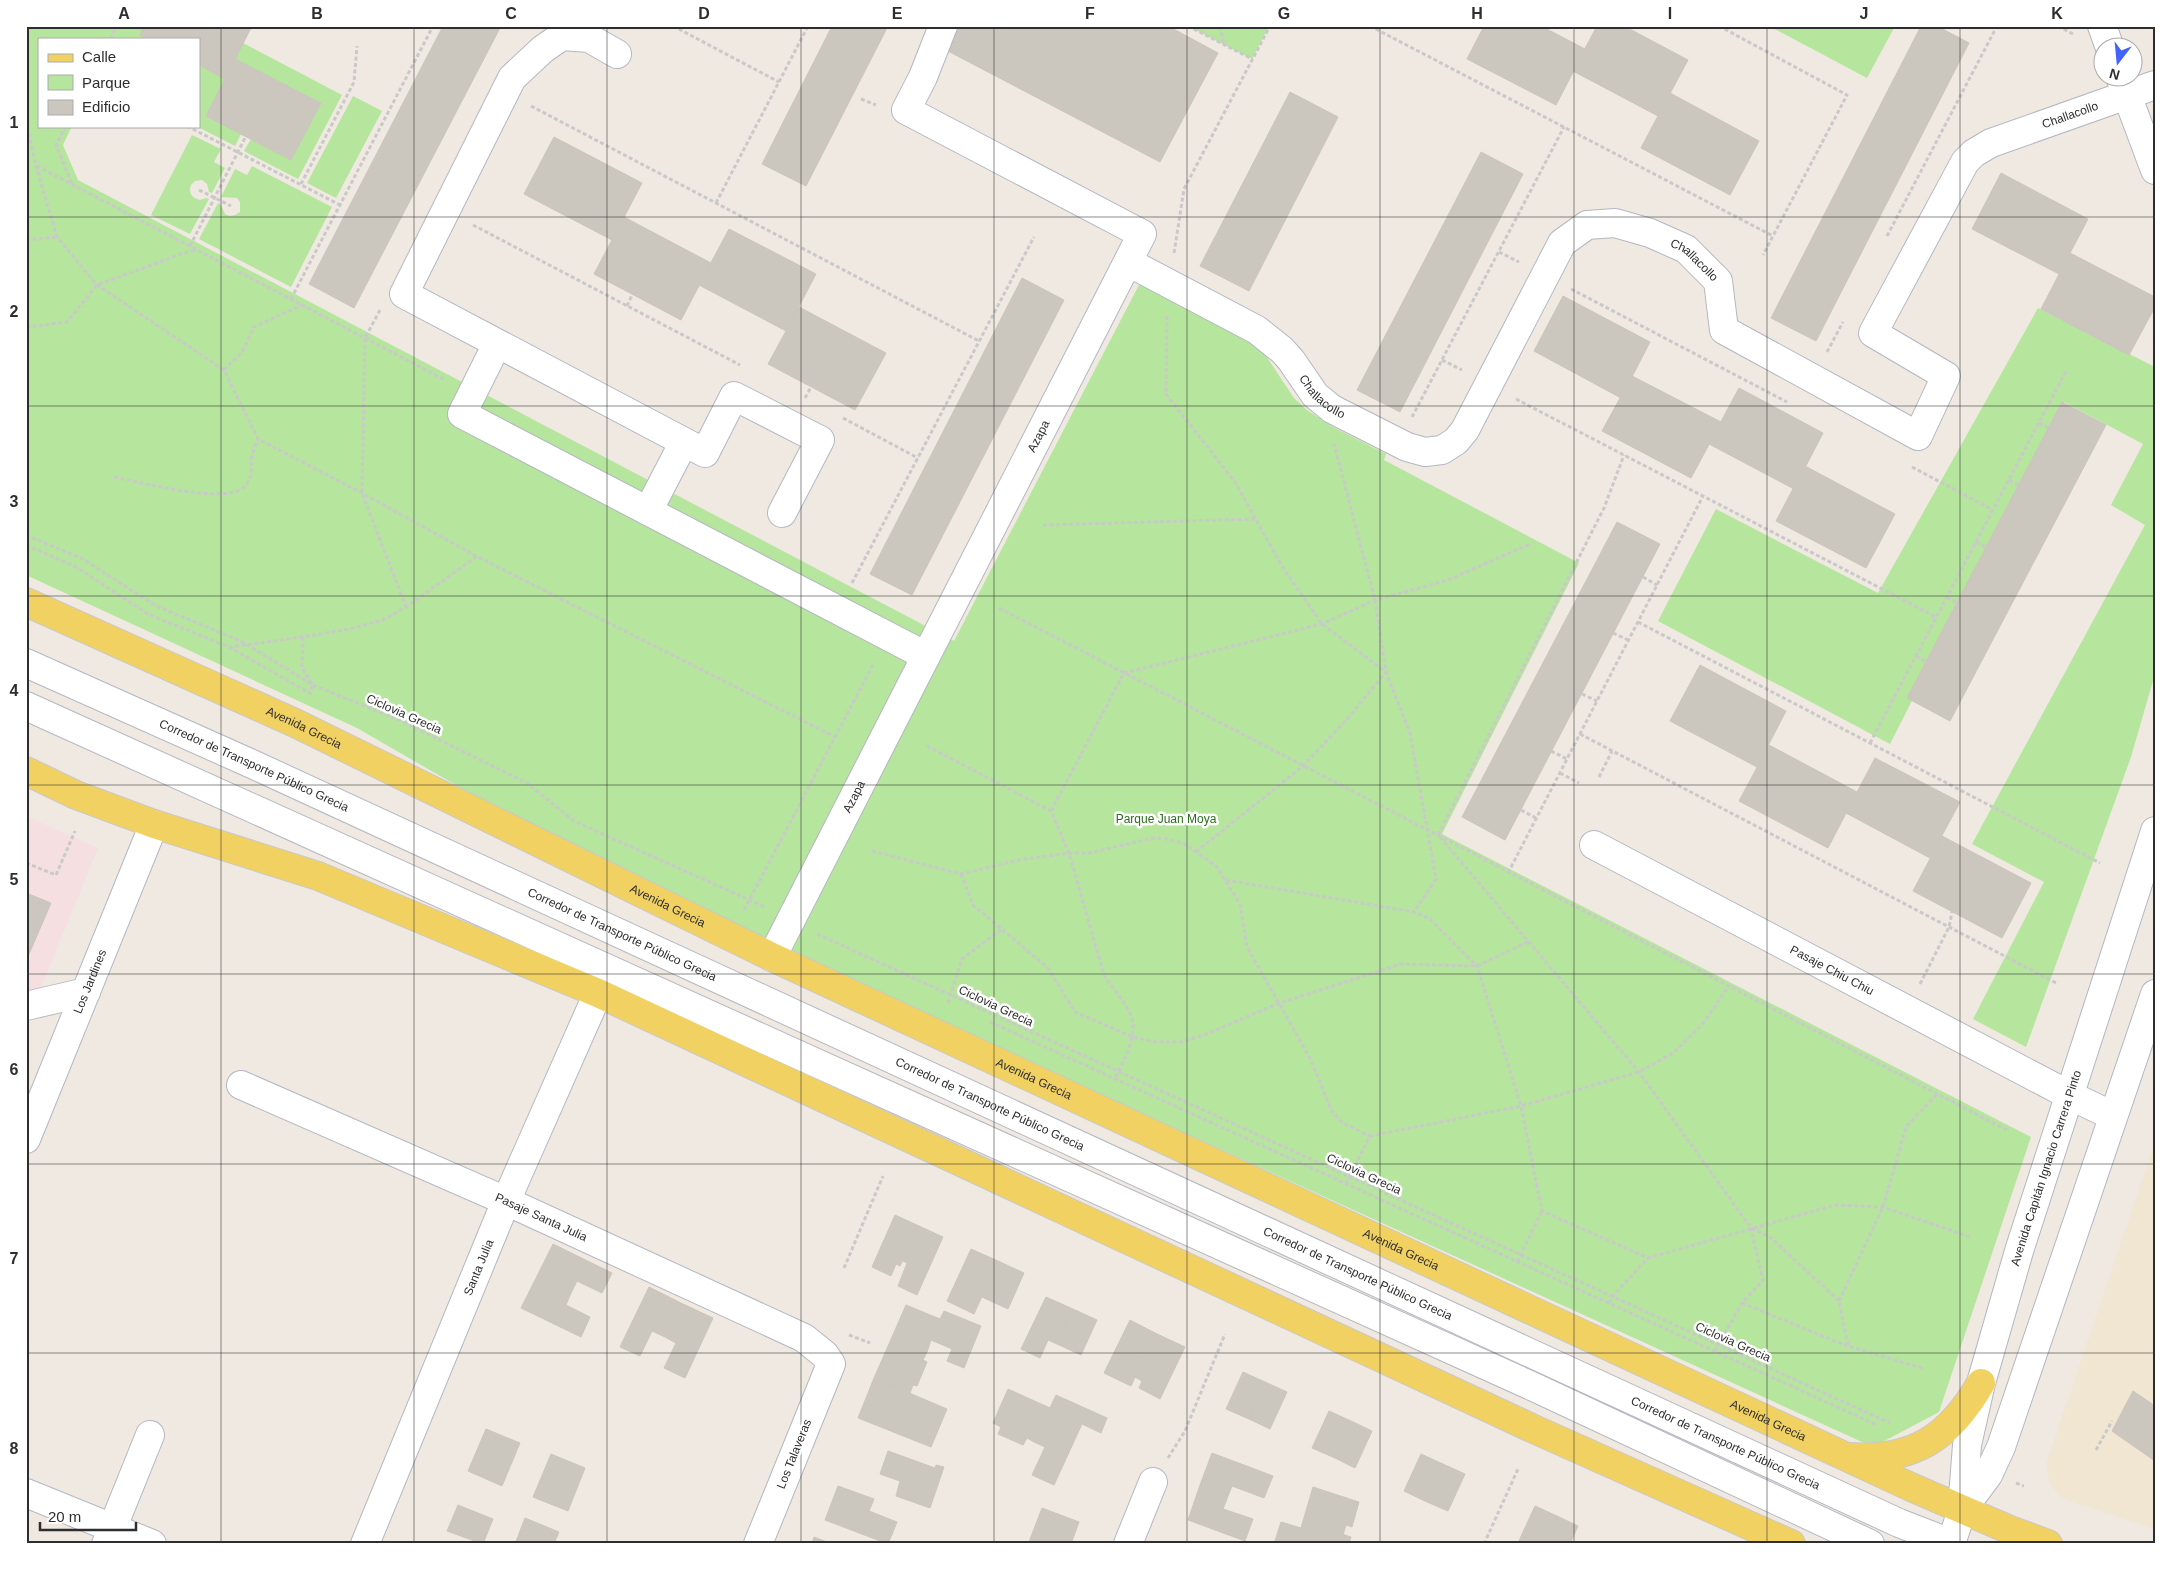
<svg xmlns="http://www.w3.org/2000/svg" width="2181" height="1570" font-family="Arial,sans-serif">
  <rect width="100%" height="100%" fill="#efe9e1"/>
  <path fill="#f0e6d1" d="M 2155,1142 L 2155,1529 L 2063,1499 L 2050,1484 L 2046,1465 Z"/>
  <path fill="#f5dfe0" d="M 26,816 L 98,848 L 40,990 L 26,1016 Z"/>
  <g fill="#b6e59e">
    <path d="M 26,26 L 144,26 L 147,39 L 39,39 L 39,126 L 72,126 L 63,145 L 78,180 L 954,641 L 1140,283 L 1247,339 L 1264,353 L 1294,398 L 1307,410 L 1333,427 L 1386,454 L 1384,460 L 1579,563 L 1442,834 L 2031,1137 L 1939,1412 L 1873,1447 L 639,884 L 544,836 L 357,728 L 26,575 Z"/>
    <path d="M 1188,26 L 1269,26 L 1252,59 Z"/>
    <path d="M 1769,26 L 1895,26 L 1867,78 Z"/>
    <path d="M 243,43 L 342,95 L 298,179 L 244,151 L 251,139 L 291,160 L 321,103 L 235,59 Z"/>
    <path d="M 199,65 L 225,79 L 206,116 L 241,134 L 235,146 L 196,126 L 199,126 Z"/>
    <path d="M 353,96 L 382,111 L 336,198 L 307,183 Z"/>
    <path d="M 192,135 L 221,149 L 214,162 L 225,168 L 212,193 L 209,192 L 207,184 L 202,180 L 195,181 L 191,185 C 188,193 192,198 200,200 L 206,198 L 209,199 L 190,234 L 151,215 Z"/>
    <path d="M 252,166 L 332,207 L 291,287 L 199,239 L 218,203 L 221,205 L 225,214 C 230,217 235,216 240,212 L 240,202 L 237,198 L 221,197 L 235,169 L 247,175 Z"/>
    <path d="M 2038,308 L 2155,367 L 2155,674 L 2131,757 L 2026,1047 L 1973,1019 L 2044,882 L 1972,844 L 2145,525 L 2111,505 L 2143,444 L 2064,402 L 1890,744 L 1658,621 L 1716,509 L 1878,593 Z"/>
  </g>
  <g fill="#cbc7bf" stroke="#cbc5ba">
    <path d="M 144,26 L 252,26 L 225,79 L 199,65 L 199,39 L 147,39 L 140,35 Z"/>
    <path d="M 443,26 L 501,26 L 354,308 L 309,284 Z"/>
    <path d="M 832,26 L 888,26 L 806,186 L 762,164 Z"/>
    <path d="M 958,26 L 1168,26 L 1218,53 L 1160,162 L 946,50 Z"/>
    <path d="M 1484,26 L 1541,26 L 1585,49 L 1556,105 L 1467,59 Z"/>
    <path d="M 1597,26 L 1624,26 L 1688,60 L 1658,116 L 1573,71 Z"/>
    <path d="M 1921,26 L 1937,26 L 1969,43 L 1816,341 L 1771,318 Z"/>
    <path d="M 235,59 L 321,103 L 291,160 L 206,116 Z"/>
    <path d="M 1290,92 L 1338,117 L 1249,291 L 1200,266 Z"/>
    <path d="M 1670,93 L 1759,141 L 1730,195 L 1641,148 Z"/>
    <path d="M 554,137 L 642,183 L 612,240 L 524,194 Z"/>
    <path d="M 1481,152 L 1523,174 L 1400,412 L 1357,390 Z"/>
    <path d="M 2001,173 L 2088,219 L 2059,274 L 1972,229 Z"/>
    <path d="M 624,217 L 711,263 L 681,320 L 594,274 Z"/>
    <path d="M 729,229 L 816,274 L 786,331 L 699,285 Z"/>
    <path d="M 2070,253 L 2155,297 L 2155,307 L 2129,355 L 2041,309 Z"/>
    <path d="M 1022,278 L 1064,300 L 912,595 L 870,574 Z"/>
    <path d="M 1563,296 L 1650,342 L 1621,398 L 1534,351 Z"/>
    <path d="M 799,307 L 886,353 L 855,410 L 768,364 Z"/>
    <path d="M 1632,376 L 1721,422 L 1691,478 L 1602,431 Z"/>
    <path d="M 1739,388 L 1823,433 L 1794,489 L 1709,444 Z"/>
    <path d="M 2062,402 L 2106,425 L 1950,721 L 1907,698 Z"/>
    <path d="M 1805,466 L 1895,514 L 1866,568 L 1776,521 Z"/>
    <path d="M 1617,522 L 1660,544 L 1505,840 L 1462,817 Z"/>
    <path d="M 1700,665 L 1786,711 L 1757,767 L 1670,721 Z"/>
    <path d="M 1769,745 L 1857,792 L 1828,848 L 1739,801 Z"/>
    <path d="M 1875,758 L 1960,802 L 1930,858 L 1846,813 Z"/>
    <path d="M 1942,836 L 2031,883 L 2002,938 L 1913,891 Z"/>
    <path d="M 26,893 L 51,903 L 26,961 Z"/>
    <path d="M 895,1215 L 919,1226 L 900,1266 L 896,1264 L 891,1276 L 872,1267 Z"/>
    <path d="M 919,1226 L 943,1237 L 917,1295 L 898,1286 L 907,1263 L 903,1261 Z"/>
    <path d="M 553,1244 L 612,1273 L 602,1293 L 577,1281 L 571,1293 L 537,1276 Z"/>
    <path d="M 971,1249 L 998,1261 L 974,1314 L 947,1301 Z"/>
    <path d="M 998,1261 L 1024,1273 L 1008,1309 L 982,1297 Z"/>
    <path d="M 537,1276 L 571,1293 L 566,1305 L 590,1317 L 581,1337 L 521,1308 Z"/>
    <path d="M 649,1287 L 681,1303 L 665,1337 L 652,1331 L 640,1356 L 620,1347 Z"/>
    <path d="M 1046,1297 L 1073,1309 L 1057,1344 L 1048,1340 L 1040,1358 L 1021,1349 Z"/>
    <path d="M 681,1303 L 713,1318 L 685,1378 L 664,1368 L 676,1343 L 665,1337 Z"/>
    <path d="M 906,1305 L 940,1319 L 944,1311 L 981,1326 L 964,1368 L 947,1361 L 952,1349 L 931,1340 L 927,1352 L 892,1337 Z"/>
    <path d="M 1073,1309 L 1097,1320 L 1081,1355 L 1057,1344 Z"/>
    <path d="M 1130,1320 L 1155,1333 L 1131,1386 L 1104,1373 Z"/>
    <path d="M 1155,1333 L 1185,1347 L 1160,1399 L 1139,1388 L 1142,1381 L 1135,1377 Z"/>
    <path d="M 892,1337 L 927,1352 L 923,1360 L 927,1362 L 917,1386 L 913,1385 L 910,1393 L 874,1378 Z"/>
    <path d="M 1243,1372 L 1265,1382 L 1249,1419 L 1226,1409 Z"/>
    <path d="M 874,1378 L 947,1409 L 931,1447 L 858,1418 Z"/>
    <path d="M 1265,1382 L 1287,1392 L 1270,1429 L 1249,1419 Z"/>
    <path d="M 1008,1389 L 1050,1408 L 1034,1442 L 1027,1438 L 1023,1445 L 998,1434 L 1001,1427 L 993,1423 Z"/>
    <path d="M 2133,1391 L 2155,1406 L 2155,1461 L 2112,1431 Z"/>
    <path d="M 1056,1395 L 1107,1418 L 1101,1433 L 1082,1424 L 1054,1485 L 1032,1475 L 1045,1447 L 1034,1442 Z"/>
    <path d="M 1329,1411 L 1351,1421 L 1335,1458 L 1312,1448 Z"/>
    <path d="M 1351,1421 L 1372,1431 L 1355,1468 L 1335,1458 Z"/>
    <path d="M 486,1429 L 520,1443 L 502,1486 L 468,1471 Z"/>
    <path d="M 888,1451 L 935,1468 L 936,1465 L 944,1467 L 930,1508 L 896,1496 L 900,1481 L 880,1474 Z"/>
    <path d="M 1212,1453 L 1273,1476 L 1264,1498 L 1232,1486 L 1228,1496 L 1200,1485 Z"/>
    <path d="M 551,1454 L 585,1468 L 568,1511 L 533,1497 Z"/>
    <path d="M 1421,1454 L 1443,1464 L 1427,1502 L 1404,1491 Z"/>
    <path d="M 1443,1464 L 1465,1474 L 1448,1511 L 1427,1502 Z"/>
    <path d="M 1200,1485 L 1228,1496 L 1223,1509 L 1253,1519 L 1245,1541 L 1188,1520 Z"/>
    <path d="M 838,1486 L 874,1499 L 869,1511 L 897,1522 L 888,1544 L 825,1520 Z"/>
    <path d="M 1313,1487 L 1359,1502 L 1352,1527 L 1346,1525 L 1343,1535 L 1303,1521 Z"/>
    <path d="M 458,1505 L 493,1519 L 483,1544 L 447,1531 Z"/>
    <path d="M 1535,1506 L 1557,1516 L 1544,1544 L 1520,1544 L 1518,1543 Z"/>
    <path d="M 1042,1508 L 1079,1522 L 1071,1544 L 1029,1542 Z"/>
    <path d="M 1557,1516 L 1578,1526 L 1570,1544 L 1544,1544 Z"/>
    <path d="M 525,1518 L 559,1532 L 554,1544 L 515,1544 Z"/>
    <path d="M 1303,1521 L 1351,1537 L 1349,1544 L 1274,1544 L 1281,1522 L 1301,1528 Z"/>
    <path d="M 814,1537 L 832,1544 L 812,1544 Z"/>
  </g>
  <g fill="none" stroke-linecap="round" stroke-linejoin="round">
    <defs>
      <g id="minor">
        <path d="M 2102,26 L 2110,48"/>
        <path d="M 617,54 L 589,38 L 562,36 L 543,49 L 512,78 L 404,294 L 705,453 L 734,396 L 820,440 L 782,513"/>
        <path d="M 2121,79 L 2155,170"/>
        <path id="s1" d="M 1128,262 L 1257,330 L 1282,350 L 1291,360 L 1315,395 L 1332,409 L 1407,447 L 1425,452 L 1442,450 L 1456,441 L 1465,430 L 1562,243 L 1587,225 L 1615,223 L 1650,233 L 1686,249 L 1718,281 L 1724,330 L 1918,436 L 1946,376 L 1873,333 L 1965,162 L 1974,153 L 1991,143 L 2155,85"/>
        <path d="M 497,344 L 462,414 L 926,656"/>
        <path d="M 648,511 L 684,442"/>
        <path id="s2" d="M 26,663 L 252,764 L 1899,1523 L 1953,1544"/>
        <path d="M 26,706 L 1536,1388 L 1870,1544"/>
        <path id="s3" d="M 1594,845 L 2069,1095 L 2113,1116"/>
        <path id="s4" d="M 772,957 L 1142,234 L 906,110 L 923,77 L 943,26"/>
        <path d="M 26,1006 L 86,992"/>
        <path id="s5" d="M 241,1085 L 506,1201 L 804,1338 L 825,1355 L 831,1364 L 758,1544"/>
        <path id="s6" d="M 26,1139 L 154,824"/>
        <path d="M 26,1493 L 152,1544"/>
        <path d="M 1962,1510 L 1988,1475 L 2001,1447 L 2155,994"/>
        <path d="M 106,1544 L 150,1435"/>
        <path id="s7" d="M 365,1544 L 506,1201 L 598,993"/>
        <path d="M 1128,1544 L 1153,1482"/>
        <path id="s8" d="M 1951,1544 L 1962,1510 L 1967,1445 L 1981,1383 L 2019,1251 L 2155,831"/>
      </g>
      <g id="major">
        <path id="s9" d="M 26,602 L 295,723 L 772,957 L 1911,1487 L 2010,1530 L 2048,1544"/>
        <path d="M 26,771 L 76,795 L 154,824 L 318,876 L 598,993 L 1536,1430 L 1791,1544"/>
        <path d="M 1851,1457 C 1914,1461 1950,1437 1981,1383"/>
      </g>
    </defs>
    <use href="#minor" stroke="#b4b7c1" stroke-width="30"/>
    <use href="#major" stroke="#c9c9c9" stroke-width="30"/>
    <g stroke="#c9c9c9" stroke-width="3" stroke-dasharray="4 2.5" stroke-linecap="butt">
      <path d="M 673,26 L 779,82"/>
      <path d="M 1188,26 L 1252,59"/>
      <path d="M 1220,26 L 1224,44"/>
      <path d="M 1370,26 L 1773,236"/>
      <path d="M 1719,26 L 1847,95 L 1763,255"/>
      <path d="M 2058,26 L 2073,34"/>
      <path d="M 110,39 L 117,26"/>
      <path d="M 861,99 L 876,105"/>
      <path d="M 531,106 L 979,341"/>
      <path d="M 26,121 L 36,166 L 57,237 L 97,285 L 224,370 L 258,439 L 362,493 L 476,556 L 835,737"/>
      <path d="M 66,126 L 56,145 L 72,184"/>
      <path d="M 187,126 L 340,205"/>
      <path d="M 37,166 L 445,380"/>
      <path d="M 301,184 L 354,82 L 357,46"/>
      <path d="M 199,190 L 231,206"/>
      <path d="M 716,203 L 808,26"/>
      <path d="M 473,225 L 740,365"/>
      <path d="M 1887,236 L 1997,26"/>
      <path d="M 26,240 L 57,237"/>
      <path d="M 190,246 L 246,136"/>
      <path d="M 1499,252 L 1519,262"/>
      <path d="M 1174,253 L 1184,189 L 1270,26"/>
      <path d="M 1571,289 L 1787,402"/>
      <path d="M 291,299 L 433,26"/>
      <path d="M 627,306 L 632,295"/>
      <path d="M 380,310 L 365,338 L 362,493 L 406,607"/>
      <path d="M 1167,316 L 1166,394 L 1235,482 L 1282,566 L 1322,624 L 1386,672 L 1410,733 L 1436,879 L 1414,912"/>
      <path d="M 26,327 L 67,322 L 97,285 L 181,254 L 196,250"/>
      <path d="M 1827,352 L 1843,322"/>
      <path d="M 1442,360 L 1462,370"/>
      <path d="M 224,370 L 242,352 L 254,327 L 302,305"/>
      <path d="M 805,398 L 811,387"/>
      <path d="M 1516,399 L 1936,617"/>
      <path d="M 1412,417 L 1564,127"/>
      <path d="M 843,418 L 918,458"/>
      <path d="M 2039,423 L 2049,428"/>
      <path d="M 1912,467 L 1993,510"/>
      <path d="M 114,477 C 141,482 226,506 245,486 C 254,476 250,468 252,457 C 253,451 256,444 258,439"/>
      <path d="M 2009,480 L 2019,485"/>
      <path d="M 1043,525 L 1256,519"/>
      <path d="M 26,535 L 83,559 L 156,606 L 241,641 L 313,685 L 399,720 L 527,783 L 574,821 L 765,907"/>
      <path d="M 1976,542 L 1986,547"/>
      <path d="M 26,545 L 76,567 L 148,614 L 229,647 L 303,637 L 349,629 L 383,620 L 406,607 L 476,557"/>
      <path d="M 1643,577 L 1657,585"/>
      <path d="M 852,583 L 1034,237"/>
      <path d="M 1947,597 L 1957,603"/>
      <path d="M 999,608 L 2007,1130"/>
      <path d="M 1638,622 L 2100,863"/>
      <path d="M 1613,633 L 1628,640"/>
      <path d="M 303,637 L 302,668 L 313,685 L 309,693"/>
      <path d="M 229,647 L 313,695"/>
      <path d="M 1916,656 L 1926,662"/>
      <path d="M 1582,694 L 1597,701"/>
      <path d="M 1580,734 L 2058,984"/>
      <path d="M 1870,743 L 2066,371"/>
      <path d="M 927,746 L 1051,811 L 1069,853 L 1104,975 C 1112,988 1122,998 1129,1011 C 1141,1033 1124,1058 1115,1079"/>
      <path d="M 1551,751 L 1567,759"/>
      <path d="M 1560,773 L 1579,783"/>
      <path d="M 1599,777 L 1612,751"/>
      <path d="M 1521,810 L 1536,818"/>
      <path d="M 1051,811 L 1124,673 L 1322,624 L 1375,600 L 1448,580 L 1530,544"/>
      <path d="M 1438,835 L 1604,508 L 1624,455"/>
      <path d="M 1440,837 L 1639,1072 L 1751,1228 L 1770,1237 L 1839,1301 L 1848,1346 L 1925,1369"/>
      <path d="M 872,851 L 961,874 L 1019,860 L 1069,853 L 1089,853 L 1153,838 L 1167,839 L 1185,844 L 1216,866 L 1240,904 L 1247,947 L 1311,1060 L 1332,1112 L 1343,1123 L 1370,1136"/>
      <path d="M 1196,852 L 1303,766 L 1349,717 L 1386,672 L 1375,600 L 1334,444"/>
      <path d="M 26,863 L 56,875 L 75,831"/>
      <path d="M 1508,873 L 1703,496"/>
      <path d="M 961,874 L 973,905 L 1048,968 L 1075,1012 L 1133,1037 L 1156,1042 L 1181,1042 L 1204,1035 L 1277,1004 L 1401,964 L 1477,966 L 1530,941"/>
      <path d="M 1226,880 L 1414,912 L 1430,919 L 1477,966 L 1521,1106 L 1542,1211 L 1648,1258 L 1835,1205 L 1883,1207 L 1970,1237"/>
      <path d="M 744,910 L 874,663"/>
      <path d="M 817,934 L 1890,1423"/>
      <path d="M 1920,984 L 1949,927 L 1952,912"/>
      <path d="M 948,1003 L 962,959 L 1002,929"/>
      <path d="M 990,1022 L 1877,1425"/>
      <path d="M 1346,1183 L 1370,1136 L 1521,1106 L 1639,1072 L 1673,1053 L 1702,1025 L 1728,987"/>
      <path d="M 1517,1262 L 1542,1211"/>
      <path d="M 844,1268 L 883,1176"/>
      <path d="M 1839,1301 L 1883,1207 L 1906,1127 L 1937,1094"/>
      <path d="M 1609,1303 L 1612,1297 L 1648,1258"/>
      <path d="M 1742,1303 L 1847,1346"/>
      <path d="M 849,1335 L 870,1343"/>
      <path d="M 1715,1351 L 1742,1303 L 1763,1280 L 1751,1229"/>
      <path d="M 2096,1450 L 2112,1421"/>
      <path d="M 1168,1458 L 1185,1431 L 1225,1334"/>
      <path d="M 2016,1483 L 2024,1486"/>
      <path d="M 1484,1544 L 1518,1469"/>
    </g>
    <use href="#minor" stroke="#fff" stroke-width="28"/>
    <use href="#major" stroke="#f2d163" stroke-width="28"/>
  </g>
  <path fill="none" stroke="#2e2e2e" stroke-width="1" stroke-opacity="0.55" d="M 221,26 L 221,1544M 414,26 L 414,1544M 607,26 L 607,1544M 801,26 L 801,1544M 994,26 L 994,1544M 1187,26 L 1187,1544M 1380,26 L 1380,1544M 1574,26 L 1574,1544M 1767,26 L 1767,1544M 1960,26 L 1960,1544M 26,217 L 2155,217M 26,406 L 2155,406M 26,596 L 2155,596M 26,785 L 2155,785M 26,974 L 2155,974M 26,1164 L 2155,1164M 26,1353 L 2155,1353"/>
  <g text-anchor="middle" stroke-width="5" stroke-linejoin="round" paint-order="stroke">
    <g font-size="12" fill="#2e2e2e" stroke="#fff">
      <text dy="4" stroke="none"><textPath href="#s1" startOffset="1529">Challacollo</textPath></text>
      <text dy="4" stroke="none"><textPath href="#s1" startOffset="765">Challacollo</textPath></text>
      <text dy="4" stroke="none"><textPath href="#s1" startOffset="240">Challacollo</textPath></text>
      <text dy="4" stroke="none"><textPath href="#s4" startOffset="585">Azapa</textPath></text>
      <text transform="translate(404 714) rotate(24)" y="4">Ciclovia Grecia</text>
      <text dy="4" stroke="none"><textPath href="#s9" startOffset="305">Avenida Grecia</textPath></text>
      <text dy="4" stroke="none"><textPath href="#s2" startOffset="250">Corredor de Transporte Público Grecia</textPath></text>
      <text dy="4" stroke="none"><textPath href="#s4" startOffset="180">Azapa</textPath></text>
      <text dy="4" stroke="none"><textPath href="#s9" startOffset="710">Avenida Grecia</textPath></text>
      <text dy="4" stroke="none"><textPath href="#s2" startOffset="655">Corredor de Transporte Público Grecia</textPath></text>
      <text dy="4" stroke="none"><textPath href="#s3" startOffset="269">Pasaje Chiu Chiu</textPath></text>
      <text dy="4" stroke="none"><textPath href="#s6" startOffset="170">Los Jardines</textPath></text>
      <text transform="translate(996 1006) rotate(25)" y="4">Ciclovia Grecia</text>
      <text dy="4" stroke="none"><textPath href="#s9" startOffset="1115">Avenida Grecia</textPath></text>
      <text dy="4" stroke="none"><textPath href="#s2" startOffset="1060">Corredor de Transporte Público Grecia</textPath></text>
      <text dy="4" stroke="none"><textPath href="#s8" startOffset="389">Avenida Capitán Ignacio Carrera Pinto</textPath></text>
      <text transform="translate(1364 1174) rotate(25)" y="4">Ciclovia Grecia</text>
      <text dy="4" stroke="none"><textPath href="#s5" startOffset="328">Pasaje Santa Julia</textPath></text>
      <text dy="4" stroke="none"><textPath href="#s9" startOffset="1520">Avenida Grecia</textPath></text>
      <text dy="4" stroke="none"><textPath href="#s7" startOffset="299">Santa Julia</textPath></text>
      <text dy="4" stroke="none"><textPath href="#s2" startOffset="1465">Corredor de Transporte Público Grecia</textPath></text>
      <text transform="translate(1733 1342) rotate(24)" y="4">Ciclovia Grecia</text>
      <text dy="4" stroke="none"><textPath href="#s9" startOffset="1925">Avenida Grecia</textPath></text>
      <text dy="4" stroke="none"><textPath href="#s2" startOffset="1870">Corredor de Transporte Público Grecia</textPath></text>
      <text transform="translate(794 1454) rotate(-68)" y="4">Los Talaveras</text>
    </g>
    <g font-size="12" fill="#2c6e1b" stroke="#fff">
      <text x="1166" y="823">Parque Juan Moya</text>
    </g>
  </g>
  <rect width="2181" height="1570" fill="none" stroke="#ffffff" stroke-width="55"/>
  <rect x="38" y="38" width="162" height="90" fill="#ffffff" stroke="#ababab"/>
  <rect x="48" y="54" width="25" height="8" fill="#f2d163" stroke="#ababab"/>
  <text x="82" y="62" font-size="15" fill="#2e2e2e">Calle</text>
  <rect x="48" y="75" width="25" height="15" fill="#b6e59e" stroke="#ababab"/>
  <text x="82" y="88" font-size="15" fill="#2e2e2e">Parque</text>
  <rect x="48" y="100" width="25" height="15" fill="#cbc7bf" stroke="#ababab"/>
  <text x="82" y="112" font-size="15" fill="#2e2e2e">Edificio</text>
  <g transform="translate(2118 62) rotate(196)"><circle r="24" fill="#ffffff" stroke="#ababab"/>
  <path d="M0-4L9 19L0 12L-9 19Z" fill="#4264fb"/>
  <text y="-8" font-size="14" font-weight="bold" text-anchor="middle" fill="#2e2e2e">N</text>
  </g>
  <path d="M40 1522v8h96v-8" fill="none" stroke="#2e2e2e" stroke-width="2.5"/>
  <text x="48" y="1522" font-size="15" fill="#2e2e2e" stroke="#ffffff" stroke-width="4" paint-order="stroke">20 m</text>
  <rect x="28" y="28" width="2126" height="1514" fill="none" stroke="#2e2e2e" stroke-width="2"/>
  <g font-size="16" text-anchor="middle" font-weight="bold" fill="#2e2e2e">
    <text x="124" y="19">A</text>
    <text x="317" y="19">B</text>
    <text x="511" y="19">C</text>
    <text x="704" y="19">D</text>
    <text x="897" y="19">E</text>
    <text x="1090" y="19">F</text>
    <text x="1284" y="19">G</text>
    <text x="1477" y="19">H</text>
    <text x="1670" y="19">I</text>
    <text x="1864" y="19">J</text>
    <text x="2057" y="19">K</text>
    <text x="14" y="128">1</text>
    <text x="14" y="317">2</text>
    <text x="14" y="507">3</text>
    <text x="14" y="696">4</text>
    <text x="14" y="885">5</text>
    <text x="14" y="1075">6</text>
    <text x="14" y="1264">7</text>
    <text x="14" y="1454">8</text>
  </g>
</svg>
